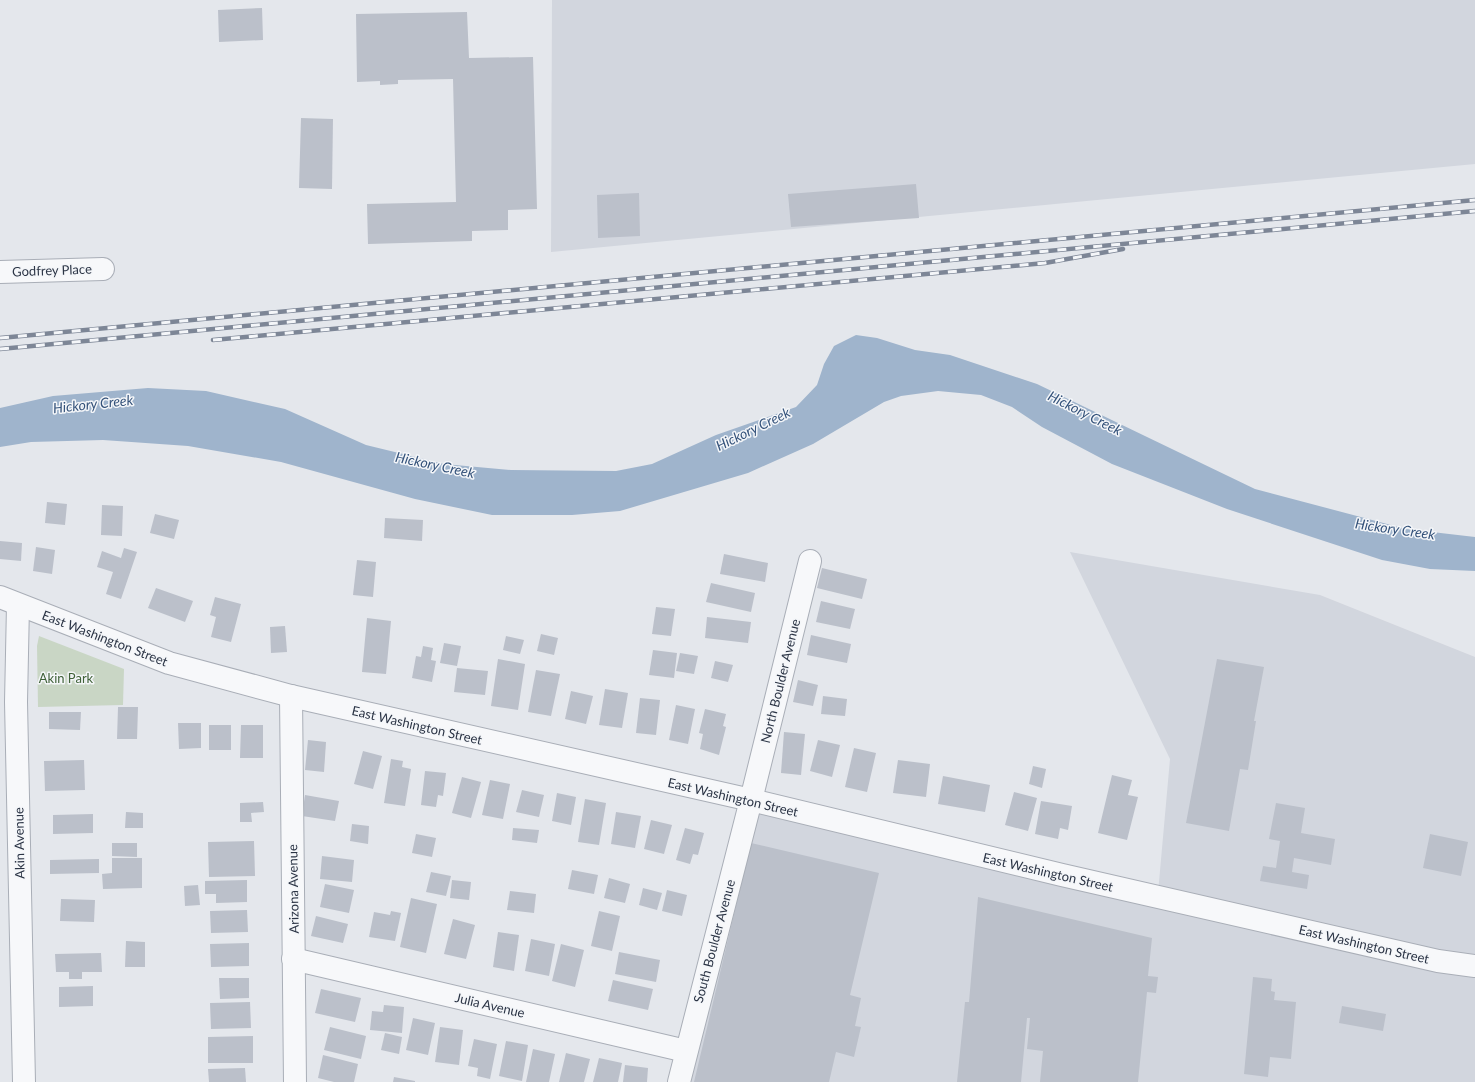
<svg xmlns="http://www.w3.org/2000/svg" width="1475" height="1082" font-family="Lato,sans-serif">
  <rect width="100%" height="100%" fill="#e4e7ec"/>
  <g fill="#d2d6de">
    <path d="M 552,0 L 1475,0 L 1475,164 L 551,252 Z"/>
    <path d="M 1070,552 L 1320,595 L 1475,657 L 1475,961 L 1158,893 L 1170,759 Z"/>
    <path d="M 758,810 L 1475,970 L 1475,1082 L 687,1082 Z"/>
  </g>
  <path fill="#c9d6c5" d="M 39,636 L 124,669 L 123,705 L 38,707 L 37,646 Z"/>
  <path fill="#9fb4cc" d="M 856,335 L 877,338 L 915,350 L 950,355 L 1037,384 L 1255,489 L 1406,529 L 1475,537 L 1475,571 L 1430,569 L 1382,560 L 1227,509 L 1112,464 L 1042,427 L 1012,407 L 981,395 L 938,391 L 901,396 L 884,402 L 813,444 L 748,473 L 620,511 L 572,515 L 492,515 L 415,499 L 281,462 L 188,446 L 103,440 L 31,442 L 0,447 L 0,408 L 53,396 L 148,388 L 206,391 L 285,409 L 366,445 L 444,464 L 511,470 L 616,471 L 652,464 L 716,435 L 796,407 L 817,385 L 824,364 L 834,346 Z"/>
  <g fill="#bbc0ca">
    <path d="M 262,8 L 263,40 L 219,42 L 218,10 Z"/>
    <path d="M 467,12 L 469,58 L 533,57 L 537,209 L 508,210 L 508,230 L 472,231 L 472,241 L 368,244 L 367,204 L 456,202 L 453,79 L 398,80 L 398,84 L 380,85 L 380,81 L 357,82 L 356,14 Z"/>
    <path d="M 301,118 L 333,119 L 332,189 L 299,188 Z"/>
    <path d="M 916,184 L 919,218 L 791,227 L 788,194 Z"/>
    <path d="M 639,193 L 640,236 L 598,238 L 597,195 Z"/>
    <path d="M 47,502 L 67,504 L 65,525 L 45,523 Z"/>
    <path d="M 102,505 L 123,506 L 122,536 L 101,535 Z"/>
    <path d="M 155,514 L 179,520 L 174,539 L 150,533 Z"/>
    <path d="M 385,518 L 423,520 L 422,541 L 384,538 Z"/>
    <path d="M 0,541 L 22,543 L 21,561 L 0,559 Z"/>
    <path d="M 36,547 L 55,550 L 52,574 L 33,571 Z"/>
    <path d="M 124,548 L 137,552 L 121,599 L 106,594 L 113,572 L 97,567 L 102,551 L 121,558 Z"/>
    <path d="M 724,554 L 768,563 L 765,582 L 720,574 Z"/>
    <path d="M 357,560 L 376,562 L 373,597 L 353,595 Z"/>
    <path d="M 822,568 L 867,579 L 862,599 L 817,588 Z"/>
    <path d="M 711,583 L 755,593 L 751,612 L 706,602 Z"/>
    <path d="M 156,588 L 193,601 L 185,622 L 148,608 Z"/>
    <path d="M 215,597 L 241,604 L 231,642 L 211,637 L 216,617 L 210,615 Z"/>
    <path d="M 821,601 L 855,609 L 850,629 L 816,622 Z"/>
    <path d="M 656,607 L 675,609 L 671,636 L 652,634 Z"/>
    <path d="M 707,617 L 751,622 L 748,643 L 705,638 Z"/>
    <path d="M 367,618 L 391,621 L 386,674 L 362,672 Z"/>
    <path d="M 285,626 L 287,652 L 271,653 L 270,627 Z"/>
    <path d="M 541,634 L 558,638 L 554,655 L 537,651 Z"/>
    <path d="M 811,635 L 851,644 L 847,663 L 807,655 Z"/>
    <path d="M 506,636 L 524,640 L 520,654 L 503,650 Z"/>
    <path d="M 444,643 L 461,646 L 457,666 L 440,663 Z"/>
    <path d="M 423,646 L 433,648 L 431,660 L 436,661 L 432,682 L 412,678 L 416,656 L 421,657 Z"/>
    <path d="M 653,650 L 677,653 L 674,678 L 649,675 Z"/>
    <path d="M 680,653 L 698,656 L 694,674 L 676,671 Z"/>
    <path d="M 498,659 L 525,664 L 518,710 L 491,706 Z"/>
    <path d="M 1217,659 L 1264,667 L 1254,721 L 1256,721 L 1248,770 L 1240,769 L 1229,831 L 1186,823 Z"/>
    <path d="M 715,661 L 733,665 L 728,682 L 711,678 Z"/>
    <path d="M 457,668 L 488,671 L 485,695 L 454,692 Z"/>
    <path d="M 536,670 L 560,674 L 551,716 L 528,712 Z"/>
    <path d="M 798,680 L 818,685 L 813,706 L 793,702 Z"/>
    <path d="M 605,689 L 628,693 L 622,728 L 599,725 Z"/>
    <path d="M 571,691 L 593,696 L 586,724 L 565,719 Z"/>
    <path d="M 823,696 L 847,699 L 845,716 L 821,714 Z"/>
    <path d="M 640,698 L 660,700 L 656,735 L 636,733 Z"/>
    <path d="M 676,705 L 695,709 L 688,744 L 669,740 Z"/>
    <path d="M 118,707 L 138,707 L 137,739 L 117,739 Z"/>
    <path d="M 705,709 L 726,714 L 723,726 L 726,727 L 719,755 L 700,749 L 703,734 L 699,733 Z"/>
    <path d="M 49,712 L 81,712 L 80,730 L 49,729 Z"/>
    <path d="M 178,723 L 201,723 L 201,748 L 179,749 Z"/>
    <rect x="209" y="725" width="22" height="25"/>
    <path d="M 241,725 L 263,725 L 263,758 L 240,758 Z"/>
    <path d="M 784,732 L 805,734 L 801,775 L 781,773 Z"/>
    <path d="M 308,740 L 326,742 L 324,772 L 305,770 Z"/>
    <path d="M 818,740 L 840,745 L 832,777 L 810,771 Z"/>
    <path d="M 854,748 L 876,753 L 867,792 L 845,787 Z"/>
    <path d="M 363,751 L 382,756 L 373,789 L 354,784 Z"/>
    <path d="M 391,759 L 403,761 L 402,767 L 411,769 L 405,806 L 384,803 Z"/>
    <path d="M 84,760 L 85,790 L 45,791 L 44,761 Z"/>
    <path d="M 898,760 L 930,764 L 926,797 L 893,793 Z"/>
    <path d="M 1033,766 L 1046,769 L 1042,788 L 1029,784 Z"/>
    <path d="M 425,771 L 446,773 L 443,796 L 438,795 L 436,807 L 421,805 Z"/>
    <path d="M 1112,775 L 1132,780 L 1128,795 L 1138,797 L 1127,840 L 1098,833 Z"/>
    <path d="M 943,776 L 990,785 L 985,812 L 938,804 Z"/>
    <path d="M 462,777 L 481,782 L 471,818 L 452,813 Z"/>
    <path d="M 490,780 L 510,784 L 503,819 L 482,815 Z"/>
    <path d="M 522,790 L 544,795 L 539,817 L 516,812 Z"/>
    <path d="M 1014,792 L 1037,798 L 1028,831 L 1005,825 Z"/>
    <path d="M 557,793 L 576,797 L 571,825 L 552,821 Z"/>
    <path d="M 305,795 L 339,801 L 335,821 L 302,816 Z"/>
    <path d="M 585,799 L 606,803 L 599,845 L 578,842 Z"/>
    <path d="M 1041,801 L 1072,806 L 1068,830 L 1060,828 L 1058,839 L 1035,834 Z"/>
    <path d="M 263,802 L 264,812 L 251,813 L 252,822 L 240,822 L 240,803 Z"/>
    <path d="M 1276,803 L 1305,808 L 1301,833 L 1335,839 L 1331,865 L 1294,858 L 1292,872 L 1309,875 L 1307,889 L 1260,881 L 1263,866 L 1276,868 L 1280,841 L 1269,839 Z"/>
    <path d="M 126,812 L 143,813 L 143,828 L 125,828 Z"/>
    <path d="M 616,812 L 641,816 L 635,848 L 611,844 Z"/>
    <path d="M 93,814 L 93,833 L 53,834 L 53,815 Z"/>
    <path d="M 651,820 L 672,825 L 664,854 L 644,849 Z"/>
    <path d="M 352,824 L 369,826 L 368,844 L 350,841 Z"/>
    <path d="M 513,828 L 539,830 L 537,843 L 512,840 Z"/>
    <path d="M 685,828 L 704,833 L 698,855 L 693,854 L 690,864 L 676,860 Z"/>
    <path d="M 416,834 L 436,838 L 432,857 L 412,853 Z"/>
    <path d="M 1430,834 L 1468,842 L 1461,876 L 1423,868 Z"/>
    <path d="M 254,841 L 255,876 L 209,877 L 208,842 Z"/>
    <path d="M 112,843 L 137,843 L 137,857 L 112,856 Z"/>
    <path d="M 751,843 L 879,873 L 850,995 L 861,998 L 855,1026 L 861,1027 L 854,1057 L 836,1052 L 829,1082 L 694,1082 Z"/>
    <path d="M 322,856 L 354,860 L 352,882 L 320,879 Z"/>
    <path d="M 112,858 L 142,858 L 142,888 L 103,889 L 102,874 L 112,873 Z"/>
    <path d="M 99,859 L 99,873 L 50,874 L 50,860 Z"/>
    <path d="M 572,870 L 598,875 L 594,894 L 568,889 Z"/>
    <path d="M 431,872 L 451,876 L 446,896 L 426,892 Z"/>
    <path d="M 609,878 L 630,884 L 625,903 L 604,898 Z"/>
    <path d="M 247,880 L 247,902 L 216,903 L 216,894 L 205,894 L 205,881 Z"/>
    <path d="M 452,880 L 471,882 L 469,900 L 450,898 Z"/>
    <path d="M 325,884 L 354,890 L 349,913 L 320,907 Z"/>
    <path d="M 198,885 L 200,905 L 185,906 L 184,886 Z"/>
    <path d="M 643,888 L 662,893 L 657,910 L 639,905 Z"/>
    <path d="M 667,890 L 687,895 L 682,916 L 662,911 Z"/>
    <path d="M 510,891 L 536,894 L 534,913 L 507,910 Z"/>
    <path d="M 978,897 L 1152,938 L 1148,976 L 1158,977 L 1156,993 L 1147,992 L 1138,1082 L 1040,1082 L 1043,1051 L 1027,1049 L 1030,1018 L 1027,1018 L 1021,1082 L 957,1082 L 965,1002 L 969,1002 Z"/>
    <path d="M 411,898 L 437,904 L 426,953 L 400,947 Z"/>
    <path d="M 61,899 L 95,900 L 94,922 L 60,921 Z"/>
    <path d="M 247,910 L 248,932 L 211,933 L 210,911 Z"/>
    <path d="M 391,911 L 401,913 L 395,941 L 369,937 L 374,912 L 390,915 Z"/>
    <path d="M 599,911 L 620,916 L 612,951 L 591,946 Z"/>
    <path d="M 316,916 L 348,924 L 343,943 L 311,936 Z"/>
    <path d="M 453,919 L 475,925 L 466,959 L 444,954 Z"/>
    <path d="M 498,932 L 519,935 L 514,971 L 493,967 Z"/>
    <path d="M 531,939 L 555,944 L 549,976 L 525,971 Z"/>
    <path d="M 126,941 L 145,942 L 145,967 L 125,967 Z"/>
    <path d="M 249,943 L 249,966 L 211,967 L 210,944 Z"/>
    <path d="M 561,944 L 584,950 L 575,987 L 552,981 Z"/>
    <path d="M 619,952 L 660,960 L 656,982 L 615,974 Z"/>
    <path d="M 101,953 L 102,972 L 82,972 L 82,979 L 69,979 L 69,972 L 56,972 L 55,954 Z"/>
    <path d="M 1253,977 L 1272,979 L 1271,991 L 1275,992 L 1274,1000 L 1296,1002 L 1291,1059 L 1270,1057 L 1268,1077 L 1244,1074 Z"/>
    <path d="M 219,978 L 249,978 L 249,998 L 220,999 Z"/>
    <path d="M 613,980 L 653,989 L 648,1010 L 608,1001 Z"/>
    <path d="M 93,986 L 93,1006 L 59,1007 L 59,987 Z"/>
    <path d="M 321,989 L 361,998 L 355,1022 L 315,1013 Z"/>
    <path d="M 250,1002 L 251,1028 L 211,1029 L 210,1003 Z"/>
    <path d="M 384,1005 L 404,1007 L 402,1033 L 370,1030 L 372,1011 L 383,1012 Z"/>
    <path d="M 1342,1006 L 1386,1014 L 1383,1031 L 1339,1023 Z"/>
    <path d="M 413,1018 L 435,1023 L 428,1055 L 406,1050 Z"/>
    <path d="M 330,1027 L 366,1036 L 361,1059 L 324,1050 Z"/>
    <path d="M 440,1027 L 463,1030 L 459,1065 L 435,1062 Z"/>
    <path d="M 385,1033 L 402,1037 L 399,1054 L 381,1050 Z"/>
    <path d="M 253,1036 L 253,1063 L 208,1063 L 208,1037 Z"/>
    <path d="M 474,1039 L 497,1044 L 490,1079 L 477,1076 L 478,1068 L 468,1066 Z"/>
    <path d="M 506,1041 L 528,1045 L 522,1081 L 499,1076 Z"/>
    <path d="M 533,1049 L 555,1054 L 549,1082 L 526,1082 Z"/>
    <path d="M 566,1053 L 590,1059 L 584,1082 L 559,1082 Z"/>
    <path d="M 323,1055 L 358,1064 L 354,1082 L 334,1082 L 318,1078 Z"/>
    <path d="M 599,1058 L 622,1063 L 618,1082 L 593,1082 Z"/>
    <path d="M 625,1065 L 648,1068 L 647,1082 L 623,1082 Z"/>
    <path d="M 245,1068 L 246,1082 L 209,1082 L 208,1069 Z"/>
    <path d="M 394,1077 L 415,1081 L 415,1082 L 393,1082 Z"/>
  </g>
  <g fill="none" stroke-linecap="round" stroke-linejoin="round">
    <defs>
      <g id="minor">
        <path d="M 0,272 L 103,269"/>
        <path d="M 0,597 L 169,663 L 291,696 L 751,800 L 1062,875 L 1438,961 L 1475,966"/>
        <path d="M 18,605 L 16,702 L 24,1082"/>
        <path d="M 291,696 L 295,1082"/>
        <path d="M 293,959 L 686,1051"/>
        <path d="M 679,1082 L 751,800 L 810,561"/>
      </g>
    </defs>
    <use href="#minor" stroke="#a9aeb7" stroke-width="24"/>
    <use href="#minor" stroke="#f7f8fa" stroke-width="22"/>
    <defs>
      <g id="rail">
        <path d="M 0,338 L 1475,200"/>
        <path d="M 213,340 L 1045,263 L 1123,249"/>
        <path d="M 0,349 L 1475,211"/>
      </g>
    </defs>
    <use href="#rail" stroke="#7d8696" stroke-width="4.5"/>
    <use href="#rail" stroke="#f4f6f9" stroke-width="3" stroke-dasharray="9" stroke-linecap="butt"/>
  </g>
  <g text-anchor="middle" stroke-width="3" stroke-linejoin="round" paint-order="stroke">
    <g font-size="13" fill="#2b3445" stroke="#f4f6f9">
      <text transform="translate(52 270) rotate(-2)" y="5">Godfrey Place</text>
      <text transform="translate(105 638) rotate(21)" y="5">East Washington Street</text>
      <text transform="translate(780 681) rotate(-76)" y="5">North Boulder Avenue</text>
      <text transform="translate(417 725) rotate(13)" y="5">East Washington Street</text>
      <text transform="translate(733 797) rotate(13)" y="5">East Washington Street</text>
      <text transform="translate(19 843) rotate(-91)" y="5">Akin Avenue</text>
      <text transform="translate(1048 872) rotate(13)" y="5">East Washington Street</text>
      <text transform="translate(293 889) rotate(-91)" y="5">Arizona Avenue</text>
      <text transform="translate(714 941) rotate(-75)" y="5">South Boulder Avenue</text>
      <text transform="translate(1364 944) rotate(13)" y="5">East Washington Street</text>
      <text transform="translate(490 1005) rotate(13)" y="5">Julia Avenue</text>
    </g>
    <g font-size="13" fill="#3f6138" stroke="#f4f6f9">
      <text x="66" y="683">Akin Park</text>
    </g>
    <g font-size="14" font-style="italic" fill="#34527a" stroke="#f4f6f9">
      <text transform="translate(93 404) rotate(-6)" y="5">Hickory Creek</text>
      <text transform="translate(1085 413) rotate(27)" y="5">Hickory Creek</text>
      <text transform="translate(753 429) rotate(-26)" y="5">Hickory Creek</text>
      <text transform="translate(435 465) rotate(12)" y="5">Hickory Creek</text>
      <text transform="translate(1395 529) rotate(8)" y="5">Hickory Creek</text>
    </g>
  </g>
</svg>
